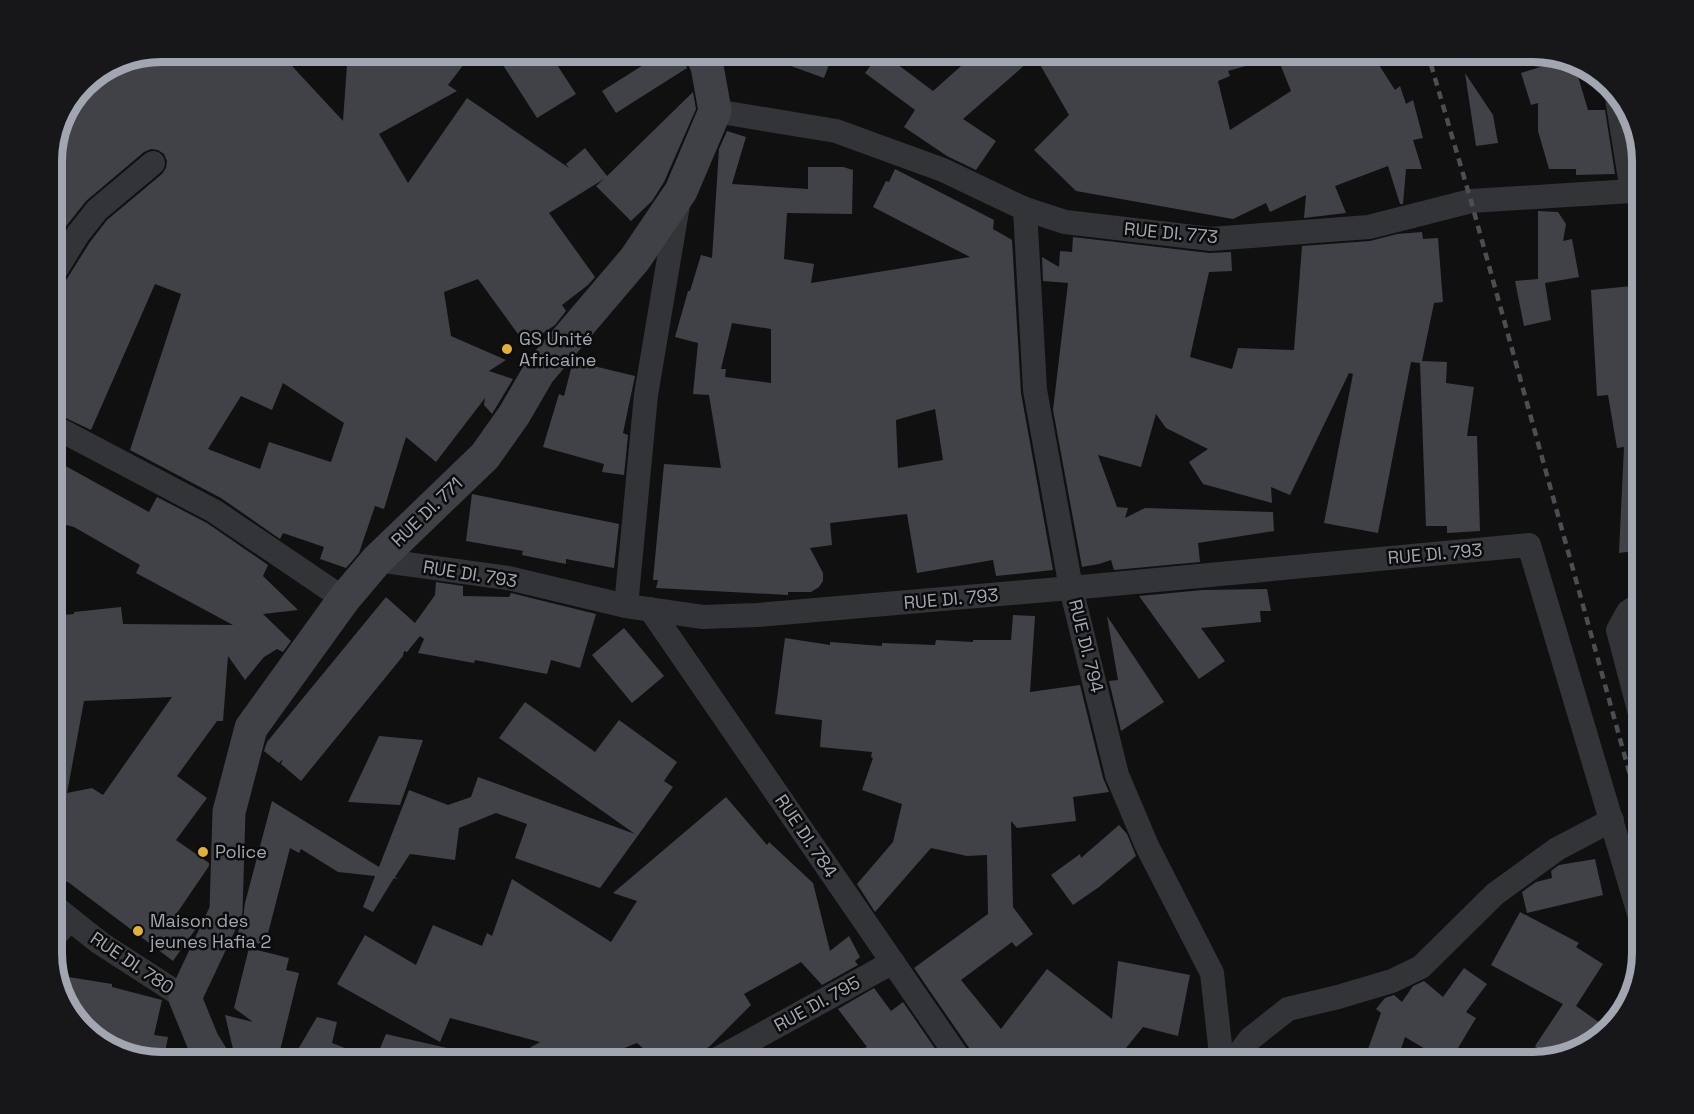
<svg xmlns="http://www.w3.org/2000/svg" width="1694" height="1114" font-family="'Space Grotesk',sans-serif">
  <rect width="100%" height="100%" fill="#101011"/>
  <g fill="#414247" fill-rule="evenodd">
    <path d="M 161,51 L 306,51 L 292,66 L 343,121 L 348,51 L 474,51 L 448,85 L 457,91 L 379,134 L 408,183 L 467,98 L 569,168 L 566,164 L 585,148 L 607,176 L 693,92 L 696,109 L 664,182 L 652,201 L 631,221 L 596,186 L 604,179 L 549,213 L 595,277 L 588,285 L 562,305 L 566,311 L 555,325 L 526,345 L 478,279 L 444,292 L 451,336 L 506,360 L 489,371 L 513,379 L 492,414 L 484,405 L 485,398 L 436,462 L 406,437 L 384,509 L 375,506 L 359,553 L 346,568 L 320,559 L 324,547 L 283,533 L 280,539 L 221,498 L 130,450 L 181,294 L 155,284 L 91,430 L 51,411 L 51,292 L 58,290 L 63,285 L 90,242 L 107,220 L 162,174 L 166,168 L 167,161 L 164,154 L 158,150 L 151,149 L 144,152 L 86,201 L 67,225 L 51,250 L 51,154 L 71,111 L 82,97 L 78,94 L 83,83 L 120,59 ZM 283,383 L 344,423 L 331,462 L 269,442 L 260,469 L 208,449 L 241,396 L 272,410 Z"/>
    <path d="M 494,51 L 548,51 L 576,94 L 537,118 Z"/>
    <path d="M 643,51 L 681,51 L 687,68 L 616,113 L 602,91 L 648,62 Z"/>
    <path d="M 759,51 L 834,51 L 824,78 L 758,54 Z"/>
    <path d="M 978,51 L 1370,51 L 1395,90 L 1400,86 L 1406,104 L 1413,100 L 1423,138 L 1413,140 L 1422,169 L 1406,169 L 1403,204 L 1400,204 L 1388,166 L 1335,186 L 1346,213 L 1304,218 L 1306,195 L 1270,212 L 1266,203 L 1233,219 L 1076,191 L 1034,150 L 1069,115 L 1035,56 L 963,119 L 996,141 L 976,170 L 947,156 L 904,127 L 915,110 L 865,73 L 881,52 L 933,91 ZM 1276,54 L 1291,91 L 1230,130 L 1218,81 L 1230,76 L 1228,71 L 1277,57 Z"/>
    <path d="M 1564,60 L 1574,63 L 1588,110 L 1605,110 L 1615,174 L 1576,175 L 1576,169 L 1549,169 L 1538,131 L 1538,103 L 1531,105 L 1521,73 Z"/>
    <path d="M 1465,73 L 1493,115 L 1498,143 L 1476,146 Z"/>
    <path d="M 727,131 L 746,137 L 732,184 L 808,189 L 808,167 L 843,167 L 853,170 L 852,214 L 787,213 L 784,259 L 814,264 L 811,283 L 970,257 L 873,207 L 886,181 L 889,182 L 895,169 L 994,220 L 993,229 L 1012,240 L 1021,393 L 1053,570 L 996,576 L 993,560 L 917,573 L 907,514 L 830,523 L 832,545 L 810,548 L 823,573 L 823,581 L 819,587 L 811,592 L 788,592 L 788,595 L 656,588 L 658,580 L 653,580 L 664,464 L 721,468 L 709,395 L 693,394 L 698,343 L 675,337 L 688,291 L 690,291 L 701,255 L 712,258 L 719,149 ZM 732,323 L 771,329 L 771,383 L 725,377 L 726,369 L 721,369 ZM 935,409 L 943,460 L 898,468 L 896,420 Z"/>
    <path d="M 1538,211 L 1558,212 L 1566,224 L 1563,241 L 1572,239 L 1579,277 L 1545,283 L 1551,320 L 1524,326 L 1515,281 L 1538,279 Z"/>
    <path d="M 1422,232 L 1423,239 L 1438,238 L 1443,302 L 1434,303 L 1422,361 L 1447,362 L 1446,383 L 1474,387 L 1467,436 L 1477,436 L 1480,531 L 1447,533 L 1447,526 L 1426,526 L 1420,363 L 1411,362 L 1378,533 L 1324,523 L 1353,374 L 1349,373 L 1290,495 L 1271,487 L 1272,503 L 1203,484 L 1189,462 L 1208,449 L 1166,428 L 1156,414 L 1141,467 L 1098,455 L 1117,507 L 1128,508 L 1125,518 L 1145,508 L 1273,512 L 1274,531 L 1198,543 L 1200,562 L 1114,570 L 1111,560 L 1099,564 L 1082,567 L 1053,410 L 1068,283 L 1043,281 L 1042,257 L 1059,267 L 1060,251 L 1072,252 L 1073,237 L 1209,253 L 1231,252 L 1232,271 L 1209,272 L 1190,357 L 1232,369 L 1238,348 L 1294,350 L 1302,246 L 1370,241 L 1397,234 Z"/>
    <path d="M 1643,285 L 1643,348 L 1634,350 L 1637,422 L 1643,421 L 1643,550 L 1619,553 L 1624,447 L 1617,448 L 1608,395 L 1597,396 L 1591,290 Z"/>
    <path d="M 573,361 L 635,376 L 623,433 L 628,435 L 624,475 L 602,472 L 604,464 L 543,447 L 559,394 L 564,396 Z"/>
    <path d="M 51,458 L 149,512 L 157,497 L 207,523 L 268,565 L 263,576 L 298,610 L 263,614 L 291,641 L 283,652 L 277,649 L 264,657 L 245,680 L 228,656 L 223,721 L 217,721 L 177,776 L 207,798 L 176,840 L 209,863 L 209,866 L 177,913 L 197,927 L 173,961 L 68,882 L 51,878 L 51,616 L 74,614 L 74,612 L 121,607 L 123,624 L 233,625 L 136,573 L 140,565 L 74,527 L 51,521 ZM 172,697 L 103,795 L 92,788 L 67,793 L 84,701 Z"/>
    <path d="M 472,494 L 619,524 L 614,568 L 566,559 L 566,564 L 522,555 L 523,551 L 466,541 Z"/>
    <path d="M 436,582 L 463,586 L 463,596 L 509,597 L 511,593 L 596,614 L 580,668 L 551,660 L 547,674 L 475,660 L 474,663 L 418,653 L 424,639 L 420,636 L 407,652 L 404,651 L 403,656 L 301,781 L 281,764 L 283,759 L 279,763 L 264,751 L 267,742 L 386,597 L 415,623 L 435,595 Z"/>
    <path d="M 1267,589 L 1271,611 L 1260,611 L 1261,622 L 1201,628 L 1225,661 L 1199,679 L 1139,596 L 1203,590 Z"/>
    <path d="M 1013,615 L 1035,616 L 1030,692 L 1080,685 L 1103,778 L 1109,792 L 1073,797 L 1076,821 L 1017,828 L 1011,821 L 1013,907 L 1033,934 L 1016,947 L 1012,942 L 961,980 L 1001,1029 L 1047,969 L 1112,1019 L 1118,961 L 1190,975 L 1178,1036 L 1143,1027 L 1114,1063 L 976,1063 L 974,1055 L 914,968 L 988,914 L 987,855 L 967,856 L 931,848 L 875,912 L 857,884 L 893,842 L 902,804 L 862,790 L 873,758 L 871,757 L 872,752 L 820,747 L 822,720 L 775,714 L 785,638 L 830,645 L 830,642 L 882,646 L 882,643 L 935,645 L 936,640 L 973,642 L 973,640 L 1011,640 Z"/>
    <path d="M 1107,616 L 1164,702 L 1121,731 L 1109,681 L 1118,680 Z"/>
    <path d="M 624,628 L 664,676 L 632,703 L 592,655 Z"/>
    <path d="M 525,702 L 595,752 L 619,720 L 677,762 L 664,781 L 673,787 L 600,888 L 515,858 L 527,824 L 496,813 L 459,828 L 455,860 L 410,854 L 395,877 L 398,879 L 394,878 L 373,912 L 363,907 L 375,876 L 338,872 L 301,849 L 299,853 L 290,848 L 265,945 L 236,938 L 243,919 L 245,903 L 272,801 L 379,867 L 409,790 L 448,805 L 471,797 L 478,777 L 635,834 L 499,738 Z"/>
    <path d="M 379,736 L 423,740 L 400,805 L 348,802 Z"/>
    <path d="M 726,797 L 767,845 L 769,842 L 813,883 L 830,951 L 849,936 L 860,957 L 855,961 L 858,965 L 822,985 L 801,962 L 744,994 L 751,1005 L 710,1046 L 698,1055 L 694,1063 L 660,1063 L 637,1043 L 587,1063 L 503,1063 L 540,1042 L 450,1018 L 440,1042 L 337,984 L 365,935 L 416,965 L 433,925 L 482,946 L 487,933 L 492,936 L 512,879 L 611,942 L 637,901 L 613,893 Z"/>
    <path d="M 1119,825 L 1127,834 L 1136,856 L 1099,887 L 1073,905 L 1051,875 L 1080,854 L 1081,858 Z"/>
    <path d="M 1595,859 L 1603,895 L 1527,913 L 1522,892 L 1536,882 L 1552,878 L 1551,871 L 1559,865 Z"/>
    <path d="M 1520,912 L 1579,943 L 1576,947 L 1603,964 L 1576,1006 L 1600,1023 L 1580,1051 L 1549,1059 L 1535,1046 L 1563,1004 L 1491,965 Z"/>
    <path d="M 249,948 L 289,958 L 286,970 L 299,973 L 277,1063 L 264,1063 L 262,1056 L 236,1062 L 225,1015 L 253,1022 L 234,1008 Z"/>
    <path d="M 1464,968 L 1487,984 L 1466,1012 L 1476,1018 L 1449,1063 L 1405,1037 L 1396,1063 L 1363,1063 L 1381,1013 L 1376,1009 L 1385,998 L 1394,995 L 1402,1002 L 1413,986 L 1424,981 L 1443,997 Z"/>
    <path d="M 56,975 L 112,984 L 112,987 L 162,1000 L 154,1035 L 168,1037 L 163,1063 L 100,1045 L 66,1008 Z"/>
    <path d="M 874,988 L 891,1011 L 903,1002 L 945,1063 L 829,1063 L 829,1061 L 867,1047 L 838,1009 Z"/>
    <path d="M 317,1017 L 337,1022 L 332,1043 L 375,1060 L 386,1034 L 473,1054 L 472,1063 L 290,1063 Z"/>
  </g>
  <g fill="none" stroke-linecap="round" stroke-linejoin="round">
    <path stroke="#333438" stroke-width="12" d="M 51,950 L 74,923"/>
    <g stroke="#333438" stroke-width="24">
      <path d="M 1616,92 L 1632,191"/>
      <path d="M 715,111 L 836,131 L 943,170 L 1025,209 L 1065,222 L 1211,239 L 1369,227 L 1471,201 L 1632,191 L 1643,192"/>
      <path d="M 1025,209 L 1035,390 L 1071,588 L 1117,775 L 1147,846 L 1212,973 L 1222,1063"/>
      <path d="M 51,278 L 78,234 L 97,210 L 153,163"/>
      <path d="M 51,425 L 214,511 L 344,599"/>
      <path d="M 377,560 L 508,578 L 626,606 L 703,617 L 758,615 L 1071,588 L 1529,545 L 1643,927"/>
      <path d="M 1643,602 L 1628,612 L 1618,630 L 1643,725"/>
      <path d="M 626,606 L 646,395 L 679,199"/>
      <path d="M 650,609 L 962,1063"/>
      <path d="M 51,904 L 100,943 L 185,998"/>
      <path d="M 710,1063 L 893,962"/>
      <path d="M 1232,1063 L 1250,1039 L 1288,1009 L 1338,997 L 1392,981 L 1421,967 L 1495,894 L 1557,849 L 1612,820"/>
    </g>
    <path stroke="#3f4146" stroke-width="33" d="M 216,1063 L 203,1042 L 185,998 L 226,911 L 229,812 L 251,728 L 344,599 L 377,560 L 485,456 L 514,415 L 539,372 L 635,259 L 681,191 L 715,111 L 707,66 L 700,51"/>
    <path stroke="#4c4e53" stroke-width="4.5" stroke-dasharray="8 6" stroke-linecap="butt" d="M 1427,51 L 1471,201 L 1643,822"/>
  </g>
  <g fill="#e3b136" stroke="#0b0b0c" stroke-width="2">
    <circle cx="507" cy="349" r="6"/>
    <circle cx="203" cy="852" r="6"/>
    <circle cx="138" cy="931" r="6"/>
  </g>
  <g text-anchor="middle" stroke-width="5" stroke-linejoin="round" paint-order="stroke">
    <g font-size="18" fill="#a2a6b1" stroke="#0b0b0c">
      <text transform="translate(1171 233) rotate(5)" y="6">RUE DI. 773</text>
      <text transform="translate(427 512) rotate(-44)" y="6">RUE DI. 771</text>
      <text transform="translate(1435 554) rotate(-5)" y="6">RUE DI. 793</text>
      <text transform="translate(470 574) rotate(9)" y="6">RUE DI. 793</text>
      <text transform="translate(951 599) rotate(-5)" y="6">RUE DI. 793</text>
      <text transform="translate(1086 646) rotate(76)" y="6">RUE DI. 794</text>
      <text transform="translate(806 836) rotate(56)" y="6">RUE DI. 784</text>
      <text transform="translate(132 963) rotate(34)" y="6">RUE DI. 780</text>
      <text transform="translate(817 1004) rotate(-29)" y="6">RUE DI. 795</text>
    </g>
    <g font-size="18" fill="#a2a6b1" stroke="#0b0b0c" text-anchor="start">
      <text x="519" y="345">GS Unité<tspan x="519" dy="21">Africaine</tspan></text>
      <text x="215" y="858">Police</text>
      <text x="150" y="927">Maison des<tspan x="150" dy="21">jeunes Hafia 2</tspan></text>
    </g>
  </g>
  <path d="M0 0H1694V1114H0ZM161 62H1533A99 99 0 0 1 1632 161V953A99 99 0 0 1 1533 1052H161A99 99 0 0 1 62 953V161A99 99 0 0 1 161 62Z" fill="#171719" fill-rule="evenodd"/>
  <path fill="none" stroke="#a2a6b1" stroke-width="8" d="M161 62H1533A99 99 0 0 1 1632 161V953A99 99 0 0 1 1533 1052H161A99 99 0 0 1 62 953V161A99 99 0 0 1 161 62Z"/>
</svg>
